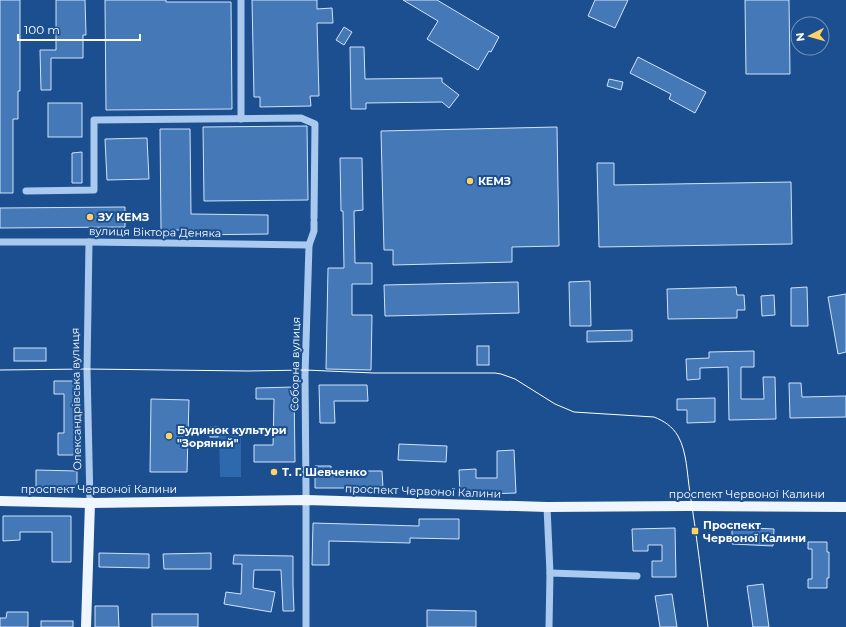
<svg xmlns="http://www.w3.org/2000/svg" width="846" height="627" font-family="Montserrat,sans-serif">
  <rect width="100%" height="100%" fill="#1b4f8f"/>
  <path fill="#2e69ad" d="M 219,435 L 241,435 L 241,477 L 220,477 Z"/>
  <g fill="#4478b7" stroke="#cfe3fa">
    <path d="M 0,0 L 20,0 L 20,91 L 18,91 L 18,119 L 13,119 L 13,193 L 0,193 Z"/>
    <path d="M 56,0 L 85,0 L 86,35 L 83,35 L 83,58 L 51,58 L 51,90 L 41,90 L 40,50 L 56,50 Z"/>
    <path d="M 105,0 L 166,0 L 166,2 L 231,2 L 232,109 L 106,110 Z"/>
    <path d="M 252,0 L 317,0 L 317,9 L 332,8 L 333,23 L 317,23 L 319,96 L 310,96 L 311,106 L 260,107 L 260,97 L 254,97 Z"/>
    <path d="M 403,0 L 437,0 L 499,37 L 491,52 L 489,51 L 478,70 L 427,39 L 438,21 Z"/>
    <path d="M 595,0 L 628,0 L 615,28 L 588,16 Z"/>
    <path d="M 745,0 L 789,0 L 790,74 L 746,74 Z"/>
    <path d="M 344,27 L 352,32 L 344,45 L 336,40 Z"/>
    <path d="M 350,47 L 364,47 L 365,79 L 442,78 L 442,82 L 459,95 L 449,108 L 442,102 L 366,103 L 366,109 L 351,109 Z"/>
    <path d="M 638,57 L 706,92 L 695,113 L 669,99 L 671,94 L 630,73 Z"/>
    <path d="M 609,79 L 623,82 L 621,90 L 607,86 Z"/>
    <rect x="48" y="103" width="34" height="34"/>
    <path d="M 307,126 L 308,200 L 204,201 L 203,127 Z"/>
    <path d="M 557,127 L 559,246 L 512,247 L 512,262 L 393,265 L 393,250 L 384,250 L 381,131 Z"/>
    <path d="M 160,129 L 190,129 L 191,214 L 268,215 L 268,234 L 194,235 L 194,230 L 161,230 Z"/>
    <path d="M 147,138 L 149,179 L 107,180 L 105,139 Z"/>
    <path d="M 82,152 L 82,183 L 72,183 L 72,153 Z"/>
    <path d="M 340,158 L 362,158 L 363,210 L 354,211 L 355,263 L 372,263 L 372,284 L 352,284 L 352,315 L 372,315 L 371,370 L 326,369 L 328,268 L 344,268 L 343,211 L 341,211 Z"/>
    <path d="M 597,163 L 614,163 L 614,185 L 791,182 L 792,244 L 599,247 Z"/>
    <path d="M 125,207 L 125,227 L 0,228 L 0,208 Z"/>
    <path d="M 590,281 L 591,326 L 570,326 L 569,282 Z"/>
    <path d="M 518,282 L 519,313 L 385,316 L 384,285 Z"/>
    <path d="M 736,287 L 737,295 L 744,295 L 745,310 L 737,310 L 737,318 L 668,319 L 667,289 Z"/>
    <path d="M 807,287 L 808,326 L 791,326 L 791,288 Z"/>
    <path d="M 846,294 L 846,352 L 838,354 L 828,297 Z"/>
    <path d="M 774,295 L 775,315 L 762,316 L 761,296 Z"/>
    <path d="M 632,330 L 632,341 L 587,342 L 587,331 Z"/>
    <rect x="477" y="346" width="12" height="19"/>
    <rect x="14" y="348" width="32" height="13"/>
    <path d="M 754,351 L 754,367 L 741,367 L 741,399 L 764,399 L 763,377 L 775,377 L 776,419 L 729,420 L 728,367 L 700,368 L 700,379 L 687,380 L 686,359 L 709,358 L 709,352 Z"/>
    <path d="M 54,381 L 75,381 L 75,405 L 76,405 L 75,455 L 58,455 L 58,433 L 64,433 L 64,394 L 54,394 Z"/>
    <path d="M 789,383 L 801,383 L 802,397 L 846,396 L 846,417 L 790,418 Z"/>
    <path d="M 319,385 L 367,385 L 368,401 L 334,401 L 335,423 L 320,423 Z"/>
    <path d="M 294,387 L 295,462 L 254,462 L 254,445 L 273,445 L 274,399 L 256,399 L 256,388 Z"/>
    <path d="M 715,398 L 715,422 L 687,423 L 687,410 L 677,410 L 677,399 Z"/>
    <path d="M 151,399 L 189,400 L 187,472 L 150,472 Z"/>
    <rect x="210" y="427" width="8" height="10"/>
    <path d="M 399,444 L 447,446 L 446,462 L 398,460 Z"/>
    <path d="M 514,450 L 516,493 L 460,495 L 459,470 L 476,469 L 476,478 L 497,478 L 497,451 Z"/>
    <path d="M 315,466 L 331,466 L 331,471 L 382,471 L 383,488 L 315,488 Z"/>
    <path d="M 36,470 L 77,471 L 77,488 L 36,487 Z"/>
    <path d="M 3,516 L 71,516 L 71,562 L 52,562 L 52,532 L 20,532 L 20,540 L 3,541 Z"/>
    <path d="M 419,519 L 459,519 L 459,539 L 410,538 L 410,543 L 329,541 L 329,565 L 312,565 L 313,523 L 419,526 Z"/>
    <path d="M 732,527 L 774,529 L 773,546 L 732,544 Z"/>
    <path d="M 675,528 L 676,577 L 652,577 L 652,561 L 662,561 L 662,545 L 648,545 L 648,551 L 633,551 L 632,529 Z"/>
    <path d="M 808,542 L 827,542 L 827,552 L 829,552 L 829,578 L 827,578 L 827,588 L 808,588 L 808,579 L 812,579 L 812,549 L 808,549 Z"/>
    <path d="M 99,553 L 149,554 L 149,568 L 99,567 Z"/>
    <path d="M 211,553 L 211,569 L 164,569 L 163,554 Z"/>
    <path d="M 234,555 L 293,556 L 293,586 L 294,611 L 283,611 L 281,570 L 254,570 L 253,588 L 275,592 L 271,612 L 224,604 L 226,592 L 241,594 L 242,564 L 233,564 Z"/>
    <path d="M 763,584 L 769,627 L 753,627 L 747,586 Z"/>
    <path d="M 672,594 L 677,627 L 660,627 L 655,596 Z"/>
    <path d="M 95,606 L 118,606 L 119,627 L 95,627 Z"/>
    <path d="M 427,610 L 476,611 L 476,627 L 427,627 Z"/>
    <path d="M 7,612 L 28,612 L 28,627 L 0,627 L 0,618 L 6,618 Z"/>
    <rect x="152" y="614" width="46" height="13"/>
    <rect x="41" y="621" width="32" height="6"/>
  </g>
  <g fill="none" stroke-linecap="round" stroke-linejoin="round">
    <g stroke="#a9c9ee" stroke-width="7">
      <path d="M 241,0 L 241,119"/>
      <path d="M 26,191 L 94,190 L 94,120 L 301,118 L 315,124 L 314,218"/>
      <path d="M 0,242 L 89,242 L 309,245"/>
      <path d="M 89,242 L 87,369 L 90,503"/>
      <path d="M 547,507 L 550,573 L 549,627"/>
      <path d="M 550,573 L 637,576"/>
      <path d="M 306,627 L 306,491 L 305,375 L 309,245 L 314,231 L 314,222"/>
    </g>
    <g stroke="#f0f6ff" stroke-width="10">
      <path d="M 0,501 L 90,503 L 306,500 L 547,507 L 687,506 L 846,507"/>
      <path d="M 86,627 L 90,503"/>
    </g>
    <path stroke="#fff" stroke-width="1" d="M 0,370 L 87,369 L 248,371 L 305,370 L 374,373 L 495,373 L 501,374 L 515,379 L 555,404 L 574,412 L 654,417 C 664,421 672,426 678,436 C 687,452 687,474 690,493 C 697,537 702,582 708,627"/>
  </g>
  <g fill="#ffd166" stroke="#1b4f8f" stroke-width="1.5">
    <circle cx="470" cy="181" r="4"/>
    <circle cx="90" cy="217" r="4"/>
    <circle cx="169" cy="436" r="4"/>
    <circle cx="274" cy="472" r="4"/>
    <rect x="691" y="527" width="8" height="8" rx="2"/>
  </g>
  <g text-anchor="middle" stroke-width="4" stroke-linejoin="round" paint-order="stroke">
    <g font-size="11" font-weight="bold" fill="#fff" stroke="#1b4f8f" text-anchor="start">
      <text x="478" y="185">КЕМЗ</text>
      <text x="98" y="221">ЗУ КЕМЗ</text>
      <text x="177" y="434">Будинок культури<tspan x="177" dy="13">"Зоряний"</tspan></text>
      <text x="282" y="476">Т. Г. Шевченко</text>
      <text x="703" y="529">Проспект<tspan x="703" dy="13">Червоної Калини</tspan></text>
    </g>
    <g font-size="11" fill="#fff" stroke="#1b4f8f">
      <text transform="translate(155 232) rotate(1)" y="4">вулиця Віктора Деняка</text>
      <text transform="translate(295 364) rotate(-89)" y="4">Соборна вулиця</text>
      <text transform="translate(76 399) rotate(-91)" y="4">Олександрівська вулиця</text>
      <text x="99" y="493">проспект Червоної Калини</text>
      <text transform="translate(423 491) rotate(2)" y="4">проспект Червоної Калини</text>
      <text x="747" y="498">проспект Червоної Калини</text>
    </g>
  </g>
  <g transform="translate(810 36) rotate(264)"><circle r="19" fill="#1b4f8f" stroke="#7695bc"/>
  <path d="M0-3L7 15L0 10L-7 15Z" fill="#ffd166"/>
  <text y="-6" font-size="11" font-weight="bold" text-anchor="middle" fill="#ffffff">N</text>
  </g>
  <path d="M18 34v6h122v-6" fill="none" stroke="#ffffff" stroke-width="2"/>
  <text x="24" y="34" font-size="12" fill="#ffffff" stroke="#1b4f8f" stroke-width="3" paint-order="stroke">100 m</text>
</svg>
